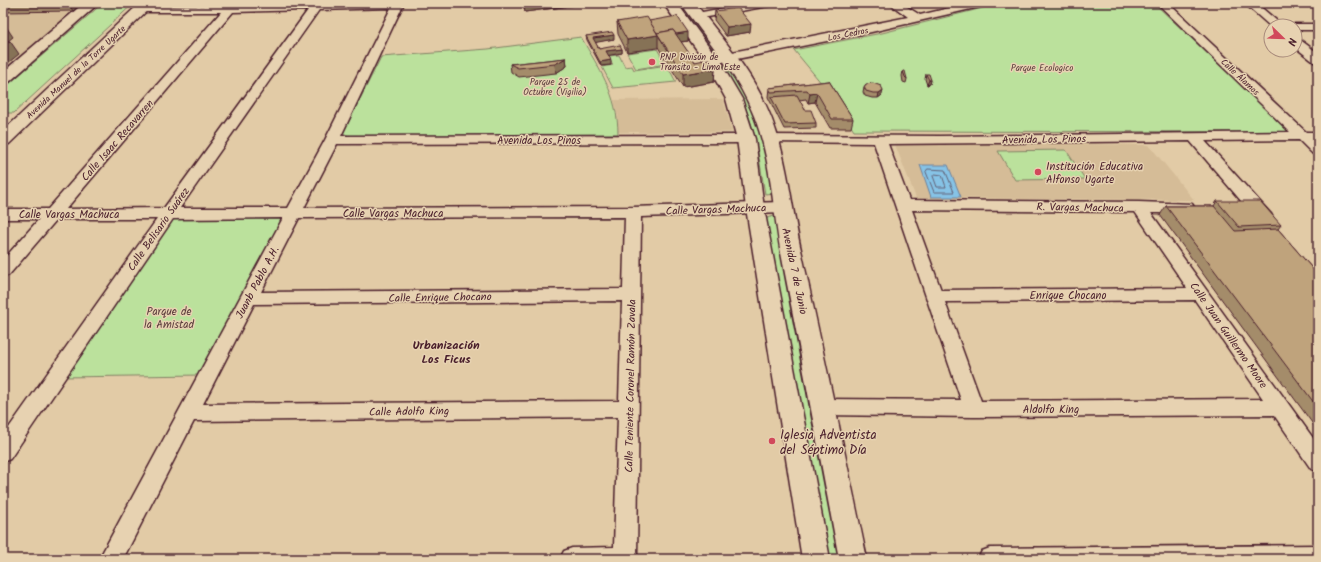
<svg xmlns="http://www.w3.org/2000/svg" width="1321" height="562" font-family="Kalam,sans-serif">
  <rect width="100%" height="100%" fill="#e2cba6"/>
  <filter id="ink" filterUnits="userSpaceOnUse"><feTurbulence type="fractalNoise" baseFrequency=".025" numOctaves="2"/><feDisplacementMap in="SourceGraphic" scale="8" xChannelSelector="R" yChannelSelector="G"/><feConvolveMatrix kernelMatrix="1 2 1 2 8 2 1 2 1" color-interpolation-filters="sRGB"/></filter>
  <g filter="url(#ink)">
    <g fill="#d5bc97">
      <path d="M 3,3 L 84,3 L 3,72 Z"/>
      <path d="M 723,99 L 732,132 L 618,132 L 618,117 L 614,100 Z"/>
      <path d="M 894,142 L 1149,145 L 1194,200 L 916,198 Z"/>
    </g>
    <g fill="#bbe19c" stroke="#828064">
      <path d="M 103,3 L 134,3 L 14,113 L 3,113 L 3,89 Z"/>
      <path d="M 674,3 L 683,3 L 719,51 L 711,53 Z"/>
      <path d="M 1003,3 L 1154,3 L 1290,132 L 854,131 L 827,90 L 794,50 L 882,33 Z"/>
      <path d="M 581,37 C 599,69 618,95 618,134 L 349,136 L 343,133 L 381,57 L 488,49 Z"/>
      <path d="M 657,49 L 666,64 L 636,69 L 627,53 Z"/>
      <path d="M 619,55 L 625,67 L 632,66 L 634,70 L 667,65 L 676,82 L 613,88 L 602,67 L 613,65 L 608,56 Z"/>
      <path d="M 728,65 L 736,77 L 763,133 L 774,193 L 765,194 C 760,165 757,136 746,109 C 740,94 730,80 721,66 Z"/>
      <path d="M 1066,150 L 1085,179 L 1015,180 L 998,151 Z"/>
      <path d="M 170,216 L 283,216 L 284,220 L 201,375 L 63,377 Z"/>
      <path d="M 774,216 L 776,218 L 843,559 L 825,559 L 764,219 Z"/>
    </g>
    <path fill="#86c3e6" stroke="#6e819b" d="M 920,165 L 948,165 L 961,197 L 931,197 Z"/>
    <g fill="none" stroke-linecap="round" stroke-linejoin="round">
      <g stroke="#626176" stroke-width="1">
        <path d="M 928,169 L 945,170 L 954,192 L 934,192 L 926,172 Z"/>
        <path d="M 935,174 L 942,175 L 946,187 L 937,187 L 933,176 Z"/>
      </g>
      <defs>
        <g id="minor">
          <path d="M 345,3 L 404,3 L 341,136 L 746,135 L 751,136 L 753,139 L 751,142 L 746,143 L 337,144 L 304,208 L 633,207 L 782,202 L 787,203 L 790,207 L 787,211 L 782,212 L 641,217 L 637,559 L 560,559 L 564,551 L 572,548 L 614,547 L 618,417 L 194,421 L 123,559 L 99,559 L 283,218 L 173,219 L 10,459 L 3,462 L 3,436 L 157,219 L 57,219 L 9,275 L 3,277 L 3,260 L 39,219 L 3,219 L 3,209 L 48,209 L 221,12 L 142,12 L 138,11 L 137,9 L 138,7 ZM 391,8 L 325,140 L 288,208 L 180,208 L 319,10 ZM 308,10 L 164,208 L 66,209 L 233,12 ZM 625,217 L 623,289 L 261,292 L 299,218 ZM 622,301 L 619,401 L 203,404 L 254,304 Z"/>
          <path d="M 750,3 L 773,3 L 768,6 L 697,19 L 691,16 L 697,13 Z"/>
          <path d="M 889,3 L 901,3 L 920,15 L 970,3 L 989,3 L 988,5 L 867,33 L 712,64 L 706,60 L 712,56 L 908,17 Z"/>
          <path d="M 1157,3 L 1168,3 L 1306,132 L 1318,132 L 1318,140 L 1315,140 L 1318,143 L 1318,155 L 1313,154 L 1299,140 L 1205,141 L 1271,214 L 1273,218 L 1271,222 L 1265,223 L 1259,222 L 1190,141 L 888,144 L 909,200 L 1139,202 L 1192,204 L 1195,208 L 1192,212 L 1187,213 L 1151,213 L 1318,445 L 1318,471 L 1311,469 L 1274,415 L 974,417 L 823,415 L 816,413 L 813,407 L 816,401 L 823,399 L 961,400 L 874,143 L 770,142 L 765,141 L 763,138 L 765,135 L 940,136 L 1290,132 ZM 912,210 L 1135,212 L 1187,288 L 941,290 ZM 1195,300 L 1263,399 L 981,401 L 945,302 Z"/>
          <path d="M 1244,3 L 1256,3 L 1283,26 L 1271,27 Z"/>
          <path d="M 1295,24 L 1318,24 L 1318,30 L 1295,30 L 1295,26 L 1290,26 Z"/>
          <path d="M 1295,38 L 1299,39 L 1318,53 L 1318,63 L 1314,62 L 1295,47 Z"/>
          <path d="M 1318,545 L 1318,559 L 978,559 L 982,551 L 990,548 Z"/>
        </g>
        <g id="tertiary">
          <path d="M 84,3 L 99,3 L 8,83 L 3,85 L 3,72 Z"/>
          <path d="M 140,3 L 155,3 L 9,144 L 3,145 L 3,131 Z"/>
          <path d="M 663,3 L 677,3 L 719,60 L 742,99 L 755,139 L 764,208 L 830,559 L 802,559 L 746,208 L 737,139 L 726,99 L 705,61 Z"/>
          <path d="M 681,3 L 695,3 C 721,37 751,70 768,110 C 788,155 791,207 802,254 C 824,356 846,457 867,559 L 839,559 C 820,457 801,355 781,253 C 772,206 771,153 751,109 C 734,69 705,38 681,3 Z"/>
        </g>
      </defs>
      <use href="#minor" stroke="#4a1f2b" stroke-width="3"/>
      <use href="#tertiary" stroke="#4a1f2b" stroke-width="3"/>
      <use href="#minor" fill="#e7d2b1" fill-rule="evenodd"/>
      <use href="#tertiary" fill="#e7d2b1" fill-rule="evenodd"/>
    </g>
    <g fill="#a48c6b" stroke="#4a1f2b">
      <path d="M 3,3 L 82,3 L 73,11 L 3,12 Z"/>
      <path d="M 522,3 L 592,3 L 525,12 Z"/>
      <path d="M 715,11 L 750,32 L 726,36 L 714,20 Z"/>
      <path d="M 649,21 L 688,41 L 681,42 L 695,62 L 715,69 L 714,82 L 683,87 L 658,47 L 627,52 L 618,34 L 617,22 Z"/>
      <path d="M 586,36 L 614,39 L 595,42 L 599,49 L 622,49 L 622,53 L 608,55 L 611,65 L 601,66 L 587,40 Z"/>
      <path d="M 566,58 L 567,66 L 556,73 L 519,77 L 511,72 L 510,64 Z"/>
      <path d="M 903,71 L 907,79 L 906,83 L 903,82 L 902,76 Z"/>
      <path d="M 926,74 L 931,80 L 930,84 L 927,85 L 925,79 Z"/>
      <path d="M 829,81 L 853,119 L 851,128 L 830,128 L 815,102 L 808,103 L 806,99 L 799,100 L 805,110 L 816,123 L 816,128 L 784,129 L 768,97 L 769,88 Z"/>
      <path d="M 866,84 L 882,95 L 878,98 L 872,98 L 865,96 L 863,92 L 864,87 Z"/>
      <path d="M 1217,201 L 1281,225 L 1278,229 L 1318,275 L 1318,431 L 1160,215 L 1166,206 L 1214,206 Z"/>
    </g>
    <g fill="#867257" stroke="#4a1f2b">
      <path d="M 68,3 L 82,3 L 73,11 Z"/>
      <path d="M 523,3 L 592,3 L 525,12 Z"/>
      <path d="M 751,24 L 750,32 L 726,36 L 727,27 Z"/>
      <path d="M 5,25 L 13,37 L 3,45 L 3,26 Z"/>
      <path d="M 688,32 L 688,41 L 664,44 L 659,37 Z"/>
      <path d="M 614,35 L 614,39 L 593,43 L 593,38 Z"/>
      <path d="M 658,35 L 658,48 L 627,52 L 627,40 Z"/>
      <path d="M 10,41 L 19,54 L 3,67 L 3,47 Z"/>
      <path d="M 622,49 L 622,53 L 606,56 L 606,51 Z"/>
      <path d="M 566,58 L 567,66 L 556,73 L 555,64 Z"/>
      <path d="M 611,60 L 611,65 L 601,66 L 600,62 Z"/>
      <path d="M 715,69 L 714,82 L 683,87 L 683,74 Z"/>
      <path d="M 929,80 L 931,80 L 930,84 L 927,85 Z"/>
      <path d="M 883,90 L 882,95 L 878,98 L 879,93 Z"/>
      <path d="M 817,93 L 815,102 L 808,103 L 810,94 Z"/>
    </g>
    <g fill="#bfa37c" stroke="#4a1f2b">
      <path d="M 738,8 L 751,24 L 727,27 L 715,11 Z"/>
      <path d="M 677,16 L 688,32 L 676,34 L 673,30 L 657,33 L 649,21 Z"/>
      <path d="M 647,17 L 658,35 L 627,40 L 617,22 Z"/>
      <path d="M 673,30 L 695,62 L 709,59 L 715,69 L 683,74 L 657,33 Z"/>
      <path d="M 612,32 L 614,35 L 593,38 L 599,49 L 620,45 L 622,49 L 606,51 L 611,60 L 600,62 L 586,36 Z"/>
      <path d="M 3,41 L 10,41 L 3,47 Z"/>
      <path d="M 566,58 L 555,64 L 518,68 L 510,64 Z"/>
      <path d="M 903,71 L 905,71 L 907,79 L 905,77 Z"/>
      <path d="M 926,74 L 929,74 L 931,80 L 929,80 Z"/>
      <path d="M 829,81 L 853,119 L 832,119 L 817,93 L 810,94 L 807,90 L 771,92 L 769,88 Z"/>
      <path d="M 873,83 L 881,86 L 883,90 L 879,93 L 873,93 L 866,91 L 864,87 L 866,84 Z"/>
      <path d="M 797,95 L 805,110 L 811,110 L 816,123 L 785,124 L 771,97 Z"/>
      <path d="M 1217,201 L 1260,201 L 1281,225 L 1239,227 Z"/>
      <path d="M 1166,206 L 1214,206 L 1235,231 L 1278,229 L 1318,275 L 1318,408 Z"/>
    </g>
  </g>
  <g fill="#d1495b" stroke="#e7d2b1" stroke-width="1.5">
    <circle cx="652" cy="62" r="4"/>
    <circle cx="1038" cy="172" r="4"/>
    <circle cx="772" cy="441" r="4"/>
  </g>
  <g text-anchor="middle" stroke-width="3" stroke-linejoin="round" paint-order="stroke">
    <g font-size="9" fill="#4a1f2b" stroke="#e7d2b1">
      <text transform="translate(848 34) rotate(-11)" y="3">Los Cedros</text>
      <text transform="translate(76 72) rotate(-43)" y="3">Avenida Manuel de la Torre Ugarte</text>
      <text transform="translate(1240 77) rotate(43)" y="3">Calle Álamos</text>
    </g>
    <g font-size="9" fill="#4a1f2b" stroke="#e7d2b1" text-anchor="start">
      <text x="660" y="60">PNP Divisón de<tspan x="660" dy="10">Transito - Lima Este</tspan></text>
    </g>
    <g font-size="9" fill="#5b3c3c" stroke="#e7d2b1">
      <text x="1042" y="71">Parque Ecologico</text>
      <text x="555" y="85">Parque 25 de<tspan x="555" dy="10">Octubre (Vigilia)</tspan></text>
    </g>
    <g font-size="11" fill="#4a1f2b" stroke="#e7d2b1">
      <text transform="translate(1044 139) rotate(-1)" y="4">Avenida Los Pinos</text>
      <text transform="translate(117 140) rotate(-49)" y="4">Calle Isaac Recavarren</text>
      <text x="539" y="144">Avenida Los Pinos</text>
      <text transform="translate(1080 207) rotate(1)" y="4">R. Vargas Machuca</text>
      <text transform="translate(716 209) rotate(-2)" y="4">Calle Vargas Machuca</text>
      <text x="393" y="217">Calle Vargas Machuca</text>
      <text x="69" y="218">Calle Vargas Machuca</text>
      <text transform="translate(158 229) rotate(-55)" y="4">Calle Belisario Suárez</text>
      <text transform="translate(795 271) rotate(78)" y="4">Avenida 7 de Junio</text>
      <text transform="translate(257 282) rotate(-62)" y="4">Juanb Pablo A.H.</text>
      <text x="1068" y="299">Enrique Chocano</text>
      <text transform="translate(440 297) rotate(-1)" y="4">Calle Enrique Chocano</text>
      <text transform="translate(1229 335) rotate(55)" y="4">Calle Juan Guillermo Moore</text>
      <text transform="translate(630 386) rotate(-89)" y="4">Calle Teniente Coronel Ramón Zavala</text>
      <text x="1051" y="413">Aldolfo King</text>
      <text transform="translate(409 411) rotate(-1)" y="4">Calle Adolfo King</text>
    </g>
    <g font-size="11" fill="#4a1f2b" stroke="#e7d2b1" text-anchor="start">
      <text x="1046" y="170">Institución Educativa<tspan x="1046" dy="13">Alfonso Ugarte</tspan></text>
    </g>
    <g font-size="11" fill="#5b3c3c" stroke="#e7d2b1">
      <text x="169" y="315">Parque de<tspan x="169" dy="13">la Amistad</tspan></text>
    </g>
    <g font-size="12" font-weight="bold" fill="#4a1f2b" stroke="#e7d2b1">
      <text x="446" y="349">Urbanización<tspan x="446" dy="14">Los Ficus</tspan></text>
    </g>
    <g font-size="13" fill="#4a1f2b" stroke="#e7d2b1" text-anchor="start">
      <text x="780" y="439">Iglesia Adventista<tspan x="780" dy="15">del Séptimo Día</tspan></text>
    </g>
  </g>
  <rect width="1321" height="562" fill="none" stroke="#e7d2b1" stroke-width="16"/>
  <rect x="8" y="8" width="1305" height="546" fill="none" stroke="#4a1f2b" stroke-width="1.5" filter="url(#ink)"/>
  <g transform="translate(1283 38) rotate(113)"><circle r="19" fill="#e7d2b1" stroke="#a88a7b"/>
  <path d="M0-3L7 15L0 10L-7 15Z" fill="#d1495b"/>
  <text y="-6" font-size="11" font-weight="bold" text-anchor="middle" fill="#4a1f2b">N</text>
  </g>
</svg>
